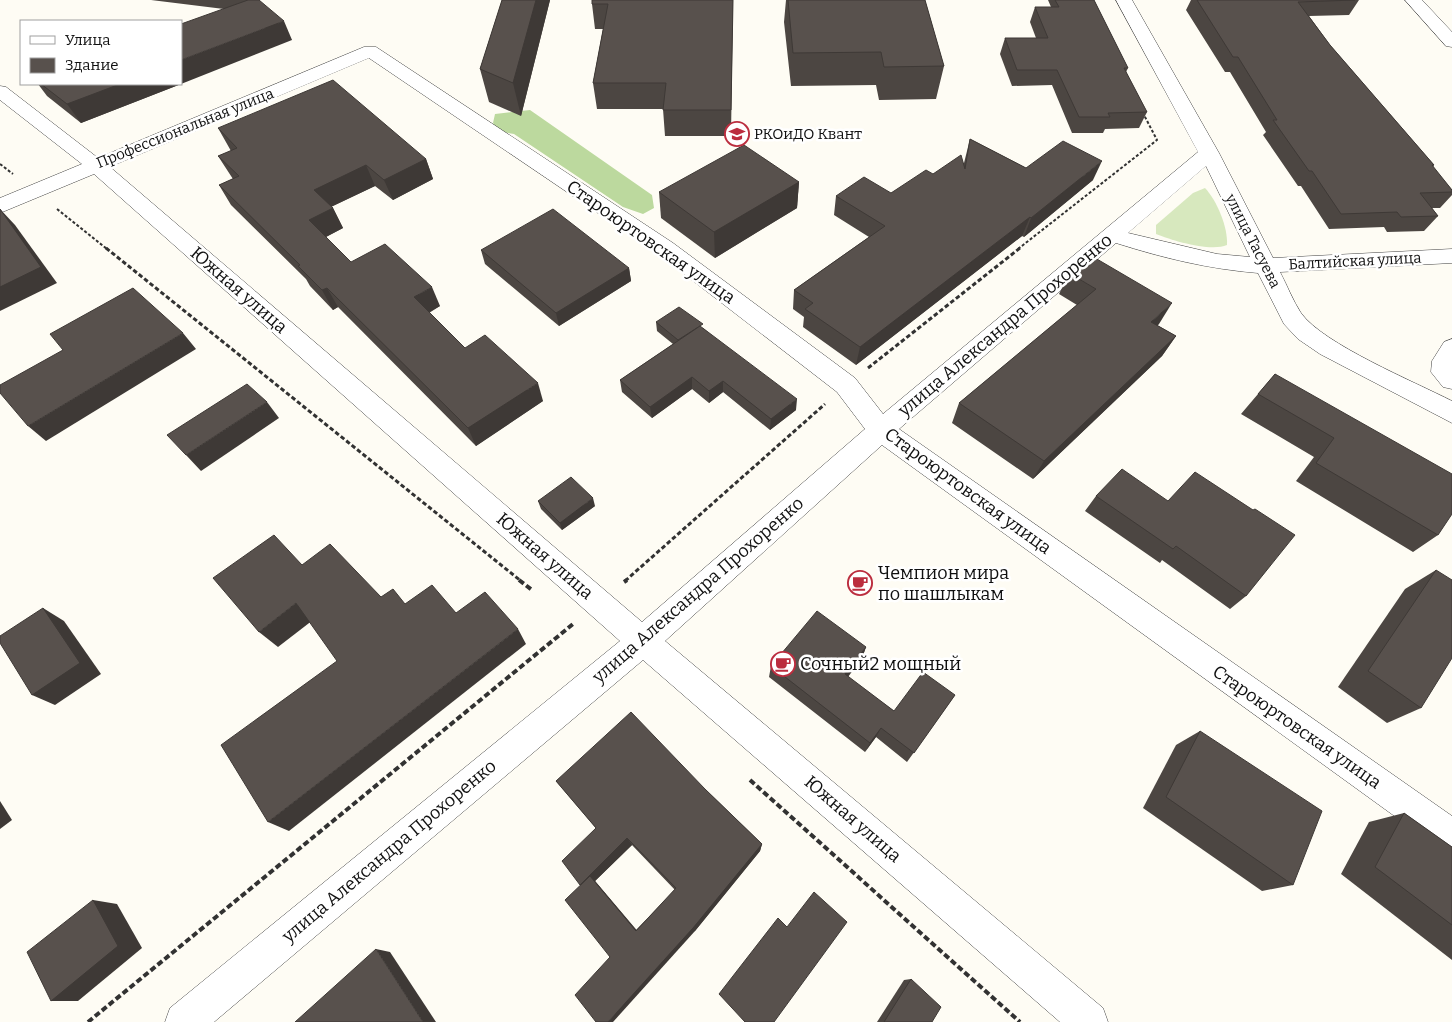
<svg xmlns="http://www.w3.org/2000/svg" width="1452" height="1022" font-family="Bitter,serif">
  <rect width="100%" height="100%" fill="#fefcf4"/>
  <path fill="#d7e8be" d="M 1205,188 C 1217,201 1228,227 1227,245 C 1211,252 1173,241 1156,234 L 1156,225 L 1193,193 Z"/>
  <path fill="#bcd99e" d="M 530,110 L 652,195 L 654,208 L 643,214 L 623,207 L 514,134 L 497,131 L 493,123 L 495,114 Z"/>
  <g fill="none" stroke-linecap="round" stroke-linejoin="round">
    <defs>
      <g id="minor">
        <path d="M 1116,0 L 1132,0 L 1219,153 L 1273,258 L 1452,249 L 1452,263 L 1280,272 C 1287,285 1293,301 1301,313 C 1323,344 1415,382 1452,401 L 1452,423 L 1320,354 L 1298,339 L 1284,324 L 1258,273 C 1209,269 1163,258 1116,243 L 899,429 L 1452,816 L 1452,854 L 1440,849 L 882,445 L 665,641 L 1103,1008 L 1108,1022 L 1060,1022 L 643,660 L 214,1022 L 165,1022 L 170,1008 L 620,641 L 94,174 L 0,213 L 0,198 L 82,164 L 0,100 L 0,86 L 6,87 L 98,158 L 364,47 L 376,47 L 673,243 L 855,378 L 883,414 L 1198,152 ZM 369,58 L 657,253 L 837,392 L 865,429 L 642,622 L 110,167 ZM 1206,166 L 1250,257 L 1217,254 L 1128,233 Z"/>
        <path d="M 1405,0 L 1422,0 L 1452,32 L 1452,47 L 1446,46 Z"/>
        <path d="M 1452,339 L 1452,389 L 1443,387 L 1431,372 L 1432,361 L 1444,342 Z"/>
      </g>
    </defs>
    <use href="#minor" stroke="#434343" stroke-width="1"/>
    <g stroke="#323232" stroke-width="2" stroke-dasharray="3 2" stroke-linecap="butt">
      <path d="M 0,164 L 13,174"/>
      <path d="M 57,209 L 107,249"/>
      <path d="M 1018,249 L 1157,140 L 1144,115"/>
    </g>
    <g stroke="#323232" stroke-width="3" stroke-dasharray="4.5 2.5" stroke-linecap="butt">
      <path d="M 106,248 L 521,581"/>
      <path d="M 868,368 L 1020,248"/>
      <path d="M 625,581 L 825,404"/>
    </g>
    <g stroke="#323232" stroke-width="4" stroke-dasharray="6 3" stroke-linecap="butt">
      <path d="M 519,580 L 532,590"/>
      <path d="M 624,582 L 627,580"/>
      <path d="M 750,780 L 1020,1022"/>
      <path d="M 88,1022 L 573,624"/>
    </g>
    <use href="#minor" fill="#fff" fill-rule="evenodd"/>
  </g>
  <g fill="#4c4642" fill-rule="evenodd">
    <path d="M 151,0 L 259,0 L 292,40 L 224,9 Z"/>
    <path d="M 502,0 L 550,0 L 521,116 L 489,102 L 480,69 Z"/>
    <path d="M 733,0 L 731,136 L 665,136 L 663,109 L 597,109 L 593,83 L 603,29 L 595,29 L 592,4 Z"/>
    <path d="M 786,0 L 925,0 L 944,66 L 936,99 L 879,100 L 876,85 L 791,86 L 784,22 Z"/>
    <path d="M 1048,0 L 1094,0 L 1128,68 L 1126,72 L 1147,112 L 1139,128 L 1105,129 L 1103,133 L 1072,133 L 1052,85 L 1012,86 L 1000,54 L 1005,38 L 1036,38 L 1030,22 L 1035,7 L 1051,7 Z"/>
    <path d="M 1191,0 L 1359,0 L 1349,15 L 1309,16 L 1330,45 L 1434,165 L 1433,167 L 1452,190 L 1452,195 L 1440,208 L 1432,208 L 1438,216 L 1424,231 L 1387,232 L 1384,227 L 1329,229 L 1301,186 L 1298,186 L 1263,135 L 1266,132 L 1230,72 L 1225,72 L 1186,10 Z"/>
    <path d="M 38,84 L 181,84 L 81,123 L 47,96 Z"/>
    <path d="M 218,128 L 426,159 L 433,179 L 393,200 L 375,186 L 331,207 L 333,208 L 343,228 L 326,237 L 351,262 L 440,306 L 429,313 L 465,348 L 543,401 L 476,446 L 338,307 L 333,310 L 310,286 L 306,279 L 231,205 L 219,185 L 233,179 L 231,176 L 218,156 L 231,151 Z"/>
    <path d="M 970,139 L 1026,168 L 1093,180 L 1024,237 L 1022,236 L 856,365 L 803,327 L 804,317 L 793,309 L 794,290 L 869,237 L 834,215 L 836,196 L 891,193 L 933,174 L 964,163 Z"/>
    <path d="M 799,182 L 797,208 L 715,258 L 661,218 L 659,192 Z"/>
    <path d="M 481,250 L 629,268 L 631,281 L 559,326 L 485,264 Z"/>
    <path d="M 1069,273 L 1159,324 L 1157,325 L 1176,336 L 1162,356 L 1033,479 L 952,423 L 959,403 L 1077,305 L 1059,294 Z"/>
    <path d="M 656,322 L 703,328 L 796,410 L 770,430 L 723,392 L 709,403 L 692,389 L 652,418 L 622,392 L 620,380 L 673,344 L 657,331 Z"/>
    <path d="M 1275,374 L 1438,535 L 1413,552 L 1296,481 L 1314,457 L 1241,414 Z"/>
    <path d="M 1096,496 L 1168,501 L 1253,510 L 1246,596 L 1230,609 L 1162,560 L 1160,563 L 1085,511 Z"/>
    <path d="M 538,501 L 595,506 L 562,530 L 541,509 Z"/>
    <path d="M 1436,570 L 1421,708 L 1387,723 L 1338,687 L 1405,589 Z"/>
    <path d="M 866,647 L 862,658 L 848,677 L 894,711 L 955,695 L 907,762 L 876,737 L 865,752 L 769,677 L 771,666 Z"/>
    <path d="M 1200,731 L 1293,885 L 1262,891 L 1143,808 L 1176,745 Z"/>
    <path d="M 556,781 L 705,789 L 762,844 L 760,851 L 695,931 L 610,957 L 580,885 L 596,828 ZM 632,845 L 675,890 L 636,930 L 595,881 Z"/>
    <path d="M 1404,813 L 1452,847 L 1452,960 L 1341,874 L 1369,822 Z"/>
    <path d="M 911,979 L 932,1022 L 877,1022 L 904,980 Z"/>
  </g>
  <g fill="#3e3936">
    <path d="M 536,0 L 550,0 L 521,116 L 513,83 Z"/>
    <path d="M 284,21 L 292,40 L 181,84 L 181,60 Z"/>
    <path d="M 120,84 L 181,84 L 81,123 L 67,104 Z"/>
    <path d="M 426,159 L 433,179 L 393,200 L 384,180 Z"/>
    <path d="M 1102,161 L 1093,180 L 1024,237 L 1031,218 Z"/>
    <path d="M 366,165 L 375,186 L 324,210 L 314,190 Z"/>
    <path d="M 799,182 L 797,208 L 715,258 L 714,232 Z"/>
    <path d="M 333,208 L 343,228 L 320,240 L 309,220 Z"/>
    <path d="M 0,209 L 15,225 L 57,283 L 0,311 Z"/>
    <path d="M 1030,217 L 1022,236 L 856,365 L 860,347 Z"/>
    <path d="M 629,268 L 631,281 L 559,326 L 556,313 Z"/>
    <path d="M 432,287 L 440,306 L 422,316 L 414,297 Z"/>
    <path d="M 327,288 L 338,307 L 333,310 L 322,290 Z"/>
    <path d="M 1172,303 L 1159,324 L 1139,342 L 1151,322 Z"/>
    <path d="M 183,333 L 196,349 L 46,441 L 28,426 Z"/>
    <path d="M 1176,336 L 1162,356 L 1033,479 L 1044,461 Z"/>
    <path d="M 692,377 L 692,389 L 652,418 L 650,407 Z"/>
    <path d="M 723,381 L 723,392 L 709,403 L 709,391 Z"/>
    <path d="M 538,383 L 543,401 L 476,446 L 468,428 Z"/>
    <path d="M 797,399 L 796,410 L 770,430 L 771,419 Z"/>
    <path d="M 267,402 L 279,418 L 201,471 L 186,455 Z"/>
    <path d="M 593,498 L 595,506 L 562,530 L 560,523 Z"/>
    <path d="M 296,603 L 313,620 L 278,647 L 259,632 Z"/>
    <path d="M 43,608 L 64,621 L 101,674 L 55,705 L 32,695 Z"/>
    <path d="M 518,629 L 526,644 L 289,831 L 268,822 Z"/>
    <path d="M 866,647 L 862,658 L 841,685 L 845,674 Z"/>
    <path d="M 881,728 L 876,737 L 865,752 L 870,743 Z"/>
    <path d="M 0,801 L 12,820 L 0,829 Z"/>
    <path d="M 627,838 L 632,845 L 595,881 L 640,934 L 580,885 Z"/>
    <path d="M 762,844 L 760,851 L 695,931 L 613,1022 L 608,1022 Z"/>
    <path d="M 93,900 L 117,904 L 142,948 L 78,1001 L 51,1001 Z"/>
    <path d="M 376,949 L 390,952 L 436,1022 L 423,1022 Z"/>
  </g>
  <g fill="#58514d" stroke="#3e3936">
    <path d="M 248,0 L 259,0 L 284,21 L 181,60 L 181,24 Z"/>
    <path d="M 502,0 L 536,0 L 513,83 L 480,69 Z"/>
    <path d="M 592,0 L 733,0 L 731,110 L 663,110 L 666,83 L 593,83 L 608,4 L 592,4 Z"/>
    <path d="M 788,0 L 925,0 L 944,66 L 884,67 L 881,52 L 793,53 Z"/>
    <path d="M 1055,0 L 1094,0 L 1128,68 L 1124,68 L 1147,112 L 1108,113 L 1110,117 L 1079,117 L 1057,70 L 1017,70 L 1005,38 L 1048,38 L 1035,7 L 1059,7 Z"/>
    <path d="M 1197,0 L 1355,0 L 1298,2 L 1330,45 L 1434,165 L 1432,165 L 1452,190 L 1452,192 L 1420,193 L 1438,216 L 1401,217 L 1397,212 L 1341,214 L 1312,171 L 1309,171 L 1273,120 L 1277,120 L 1238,57 L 1233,57 Z"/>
    <path d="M 333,80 L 426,159 L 384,180 L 366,165 L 314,190 L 333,208 L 309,220 L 351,262 L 385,244 L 432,287 L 414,297 L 465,348 L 485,335 L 538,383 L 468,428 L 327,288 L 322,290 L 298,266 L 300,265 L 219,185 L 239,176 L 218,156 L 237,148 L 218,128 Z"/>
    <path d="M 41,84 L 120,84 L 67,104 Z"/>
    <path d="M 970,139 L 1026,168 L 1063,141 L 1102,161 L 1031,218 L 1030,217 L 860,347 L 805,309 L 813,303 L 794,290 L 885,226 L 836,196 L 864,177 L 891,193 L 926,170 L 933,174 L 961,155 L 965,169 Z"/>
    <path d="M 744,145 L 799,182 L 714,232 L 659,192 Z"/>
    <path d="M 0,209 L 41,267 L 0,287 Z"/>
    <path d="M 553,209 L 629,268 L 556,313 L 481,250 Z"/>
    <path d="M 1090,255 L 1172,303 L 1151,322 L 1176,336 L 1044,461 L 959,403 L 1096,289 L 1069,273 Z"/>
    <path d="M 133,288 L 183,333 L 28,426 L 0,393 L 0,385 L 63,350 L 50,334 Z"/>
    <path d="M 679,307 L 703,324 L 678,340 L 656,322 Z"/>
    <path d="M 700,326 L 797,399 L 771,419 L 723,381 L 709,391 L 692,377 L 650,407 L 620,380 Z"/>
    <path d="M 1275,374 L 1452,474 L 1452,514 L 1438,535 L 1316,463 L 1334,438 L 1258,394 Z"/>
    <path d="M 247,384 L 267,402 L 186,455 L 167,435 Z"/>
    <path d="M 1122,469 L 1168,501 L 1195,472 L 1253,510 L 1255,509 L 1295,535 L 1246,596 L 1176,546 L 1173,549 L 1096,496 Z"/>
    <path d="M 571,477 L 593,498 L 560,523 L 538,501 Z"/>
    <path d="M 274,535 L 302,565 L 330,544 L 381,597 L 393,589 L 405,604 L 432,585 L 456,613 L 485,592 L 518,629 L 268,822 L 221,745 L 337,661 L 296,603 L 259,632 L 213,578 Z"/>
    <path d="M 1436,570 L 1452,580 L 1452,658 L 1421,708 L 1368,671 Z"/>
    <path d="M 43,608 L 80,663 L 32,695 L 0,643 L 0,636 Z"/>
    <path d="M 817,611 L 866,647 L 845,674 L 894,711 L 923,672 L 955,695 L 914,753 L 881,728 L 870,743 L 771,666 Z"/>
    <path d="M 631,712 L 705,789 L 762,844 L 693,928 L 608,1022 L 596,1022 L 575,995 L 610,957 L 565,900 L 590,876 L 636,931 L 676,888 L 627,838 L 580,885 L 562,861 L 596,828 L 556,781 Z"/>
    <path d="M 1200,731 L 1322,811 L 1293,885 L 1166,797 Z"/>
    <path d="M 1404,813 L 1452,847 L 1452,925 L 1375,867 Z"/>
    <path d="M 814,892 L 847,922 L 774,1022 L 745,1022 L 719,994 L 778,918 L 787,927 Z"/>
    <path d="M 93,900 L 118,946 L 51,1001 L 27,952 Z"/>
    <path d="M 376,949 L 423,1022 L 295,1022 Z"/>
    <path d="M 911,979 L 941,1007 L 932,1022 L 884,1022 Z"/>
  </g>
  <defs>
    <symbol id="school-ring" viewBox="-11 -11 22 22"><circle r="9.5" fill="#fff" stroke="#bb2d3e" stroke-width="1.5"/><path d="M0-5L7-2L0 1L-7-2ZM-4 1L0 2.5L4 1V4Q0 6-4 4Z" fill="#bb2d3e"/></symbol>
    <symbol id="cafe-ring" viewBox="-11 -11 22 22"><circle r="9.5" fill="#fff" stroke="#bb2d3e" stroke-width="1.5"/><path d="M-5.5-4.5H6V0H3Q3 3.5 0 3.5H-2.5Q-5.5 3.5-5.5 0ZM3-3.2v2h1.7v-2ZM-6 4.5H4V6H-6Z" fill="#bb2d3e"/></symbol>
  </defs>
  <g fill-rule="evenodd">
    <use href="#school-ring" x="723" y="120" width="28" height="28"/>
    <use href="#cafe-ring" x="846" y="569" width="28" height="28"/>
    <use href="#cafe-ring" x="769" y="650" width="28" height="28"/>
  </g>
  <g text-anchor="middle" stroke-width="5" stroke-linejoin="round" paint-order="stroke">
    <g font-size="15" fill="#101010" stroke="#fff">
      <text transform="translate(185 128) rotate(-22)" y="5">Профессиональная улица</text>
      <text transform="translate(1253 241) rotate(63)" y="5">улица Тасуева</text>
      <text transform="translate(1355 261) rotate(-3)" y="5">Балтийская улица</text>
    </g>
    <g font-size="15" fill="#101010" stroke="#fff" text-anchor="start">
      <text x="754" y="139">РКОиДО Квант</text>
    </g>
    <g font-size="18" fill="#101010" stroke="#fff">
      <text transform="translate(651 242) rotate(35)" y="6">Староюртовская улица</text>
      <text transform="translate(239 290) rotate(41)" y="6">Южная улица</text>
      <text transform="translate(1005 325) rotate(-40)" y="6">улица Александра Прохоренко</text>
      <text transform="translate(968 491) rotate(36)" y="6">Староюртовская улица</text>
      <text transform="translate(545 556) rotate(41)" y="6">Южная улица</text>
      <text transform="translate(698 590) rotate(-41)" y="6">улица Александра Прохоренко</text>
      <text transform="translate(1297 727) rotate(35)" y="6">Староюртовская улица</text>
      <text transform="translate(853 819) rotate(41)" y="6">Южная улица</text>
      <text transform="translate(389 851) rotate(-40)" y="6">улица Александра Прохоренко</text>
    </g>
    <g font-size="18" fill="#101010" stroke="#fff" text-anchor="start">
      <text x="878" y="579">Чемпион мира<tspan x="878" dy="21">по шашлыкам</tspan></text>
      <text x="800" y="670">Сочный2 мощный</text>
    </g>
  </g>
  <rect x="20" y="20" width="162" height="65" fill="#ffffff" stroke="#9f9f9f"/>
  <rect x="30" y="36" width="25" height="8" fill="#ffffff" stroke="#9f9f9f"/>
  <text x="65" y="45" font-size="15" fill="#101010">Улица</text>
  <rect x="30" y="58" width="25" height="15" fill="#58514d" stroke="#9f9f9f"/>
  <text x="65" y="70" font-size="15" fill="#101010">Здание</text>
</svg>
